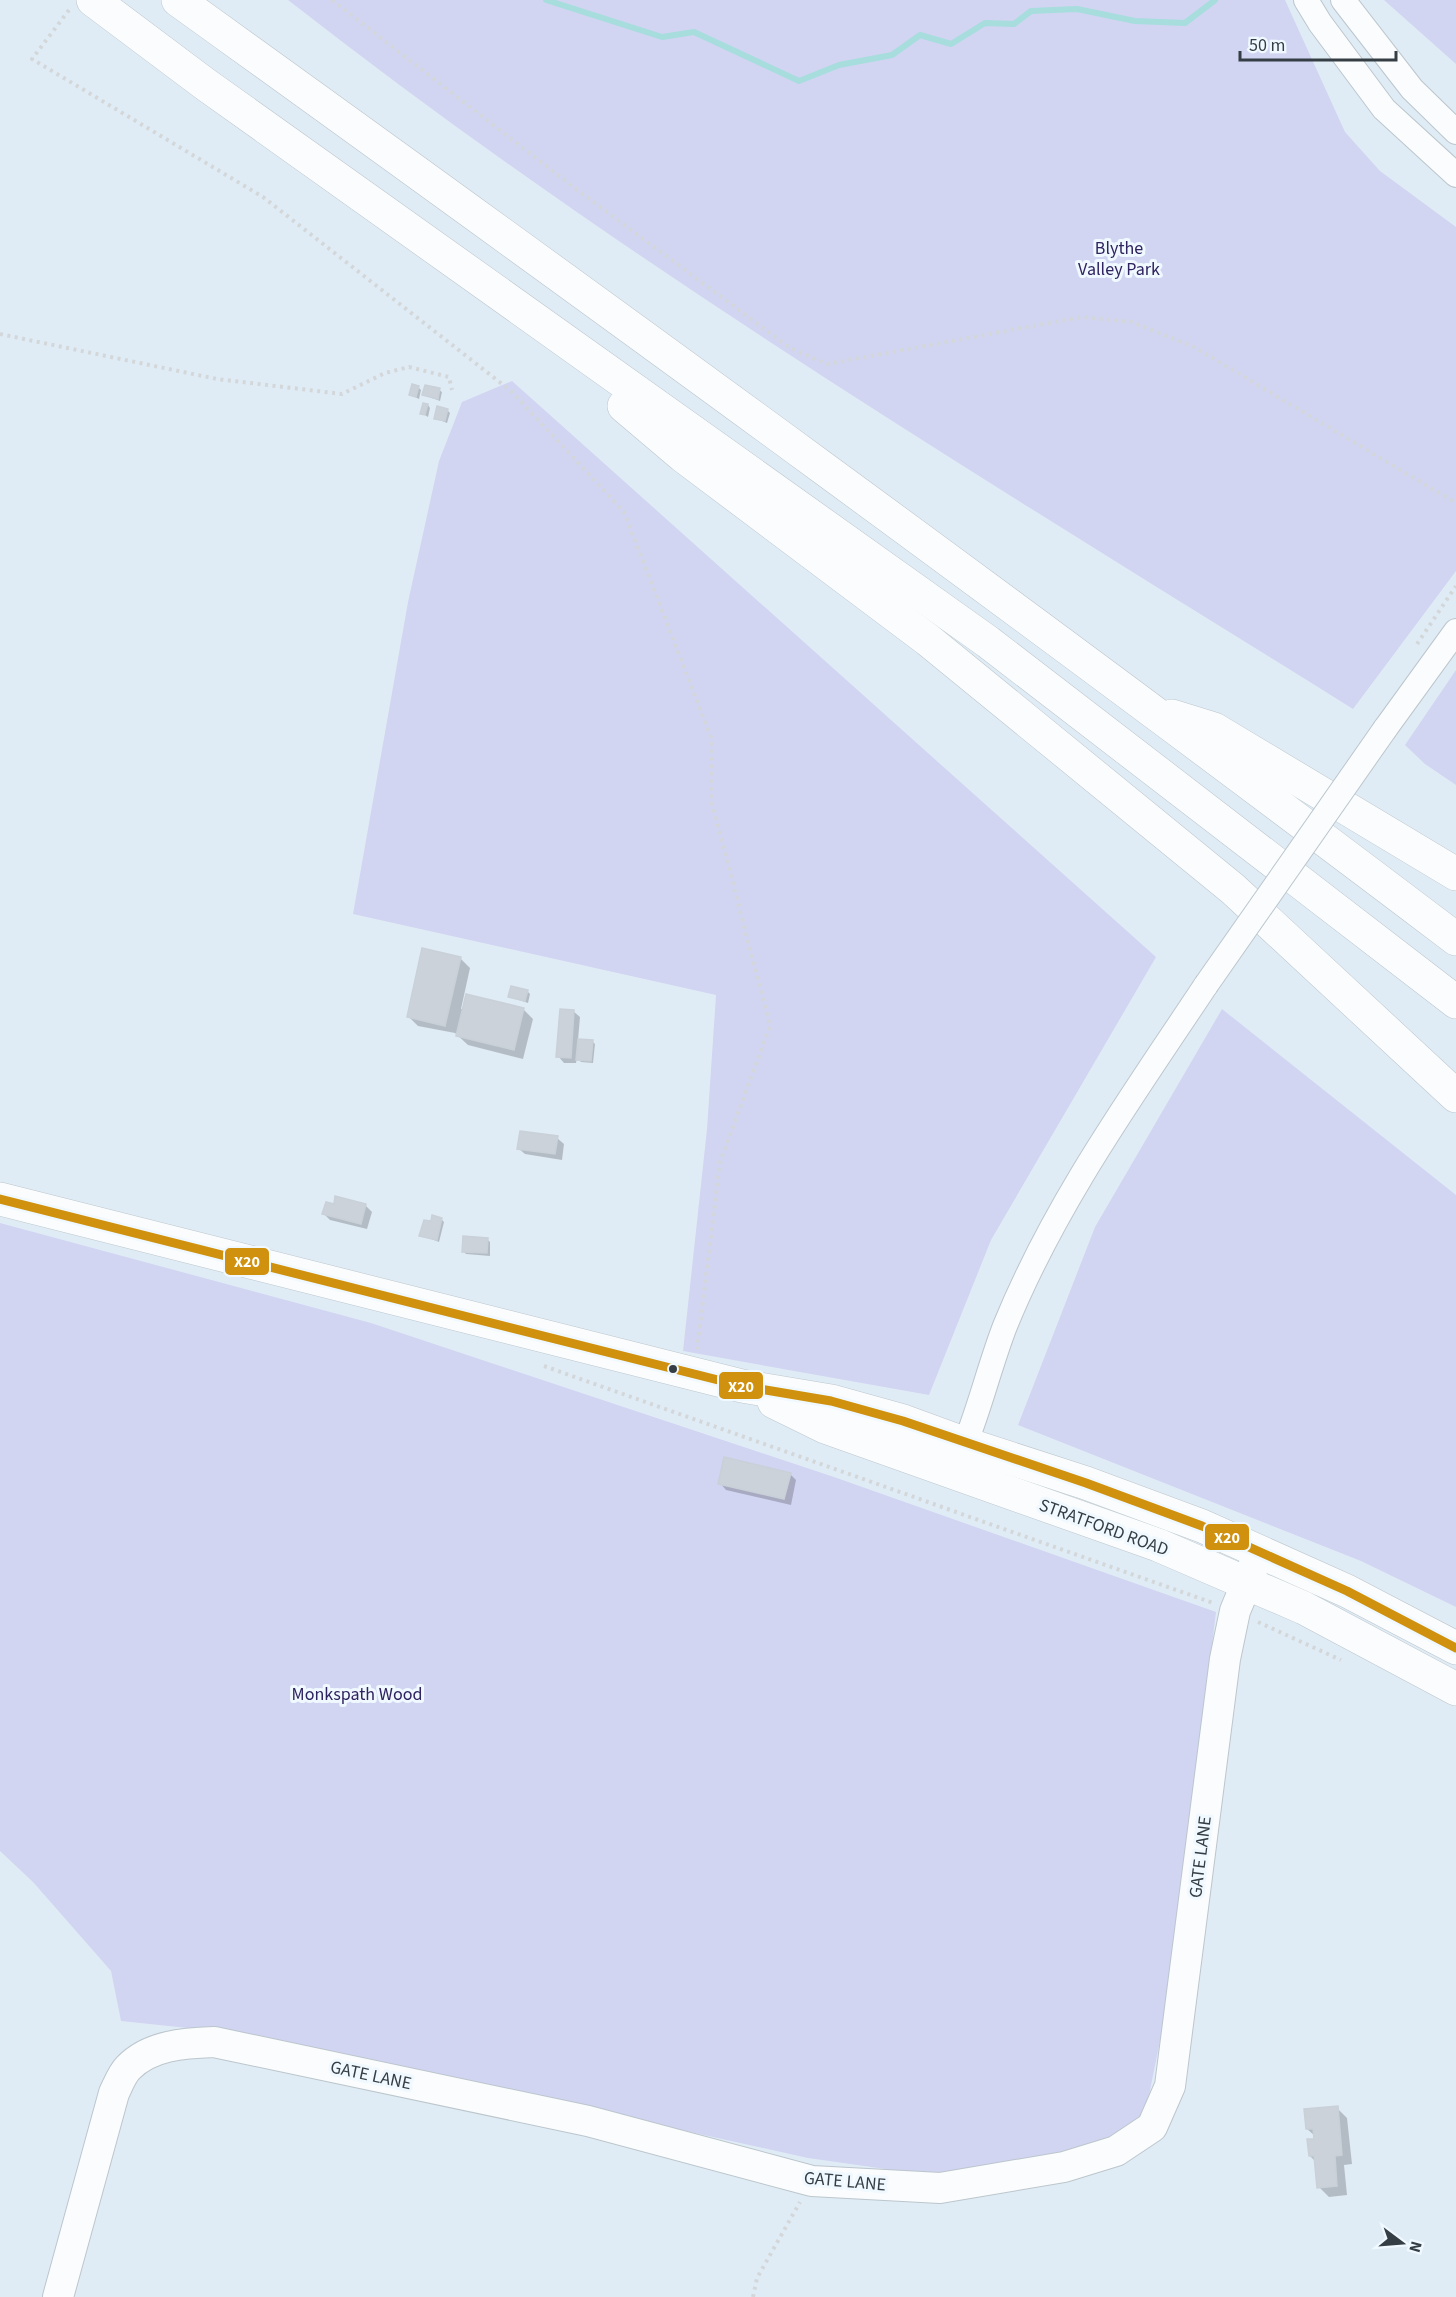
<svg xmlns="http://www.w3.org/2000/svg" width="1456" height="2297" font-family="'Source Sans 3',sans-serif">
  <rect width="100%" height="100%" fill="#e0ecf5"/>
  <g fill="#d1d5f2">
    <path d="M 288,0 L 1285,0 L 1345,132 L 1380,171 L 1456,227 L 1456,571 L 1353,709 C 991,483 625,264 288,0 Z"/>
    <path d="M 1384,0 L 1456,0 L 1456,64 Z"/>
    <path d="M 512,381 L 1156,957 L 991,1240 L 929,1395 L 683,1351 L 707,1129 L 716,995 L 353,914 L 408,602 L 439,461 L 462,402 Z"/>
    <path d="M 1456,670 L 1456,785 L 1425,764 L 1405,745 Z"/>
    <path d="M 1222,1009 L 1456,1195 L 1456,1607 L 1361,1561 L 1018,1425 L 1095,1227 Z"/>
    <path d="M 0,1223 L 371,1323 L 834,1477 L 1216,1612 L 1170,1991 L 1144,2120 L 1086,2152 L 942,2177 L 808,2158 L 245,2034 L 121,2021 L 111,1971 L 33,1882 L 0,1851 Z"/>
  </g>
  <g fill="#0003">
    <path d="M 418,387 L 421,390 L 419,399 L 411,395 Z"/>
    <path d="M 439,390 L 442,392 L 440,401 L 424,395 Z"/>
    <path d="M 428,405 L 430,408 L 428,417 L 422,413 Z"/>
    <path d="M 447,410 L 450,413 L 447,423 L 435,418 Z"/>
    <path d="M 460,958 L 470,968 L 461,1009 L 523,1009 L 533,1019 L 523,1059 L 468,1045 L 455,1033 L 418,1026 L 408,1016 Z"/>
    <path d="M 527,991 L 530,994 L 528,1003 L 510,997 Z"/>
    <path d="M 573,1011 L 580,1017 L 578,1040 L 592,1041 L 595,1044 L 593,1063 L 581,1062 L 577,1058 L 576,1063 L 564,1063 L 558,1056 Z"/>
    <path d="M 557,1138 L 564,1144 L 562,1160 L 525,1154 L 518,1148 Z"/>
    <path d="M 365,1205 L 372,1212 L 367,1229 L 330,1220 L 324,1214 L 335,1206 Z"/>
    <path d="M 441,1219 L 444,1222 L 439,1242 L 421,1235 Z"/>
    <path d="M 487,1239 L 490,1242 L 490,1256 L 466,1254 L 464,1252 Z"/>
    <path d="M 790,1474 L 796,1480 L 791,1505 L 726,1490 L 720,1483 Z"/>
    <path d="M 1337,2108 L 1347,2118 L 1352,2164 L 1344,2165 L 1347,2195 L 1329,2197 L 1319,2187 L 1316,2162 L 1310,2156 L 1315,2136 L 1307,2129 Z"/>
  </g>
  <g fill="none" stroke-linecap="round" stroke-linejoin="round">
    <path stroke="#a7dddd" stroke-width="6" d="M 546,0 L 662,37 L 694,32 L 799,81 L 839,65 L 892,55 L 920,35 L 951,44 L 985,23 L 1014,24 L 1031,11 L 1077,9 L 1135,21 L 1185,23 L 1215,0"/>
  </g>
  <g fill="#cbd2da" stroke="#c9d0d8" stroke-width="1.5">
    <path d="M 412,384 L 419,386 L 416,397 L 409,395 Z"/>
    <path d="M 425,385 L 440,388 L 438,399 L 422,395 Z"/>
    <path d="M 423,403 L 428,404 L 425,415 L 420,414 Z"/>
    <path d="M 437,406 L 448,409 L 445,421 L 434,419 Z"/>
    <path d="M 422,948 L 461,957 L 445,1026 L 407,1017 Z"/>
    <path d="M 511,986 L 528,990 L 525,1001 L 508,997 Z"/>
    <path d="M 466,994 L 524,1008 L 514,1050 L 456,1036 Z"/>
    <path d="M 560,1009 L 574,1010 L 571,1058 L 556,1057 Z"/>
    <path d="M 578,1039 L 593,1040 L 591,1061 L 576,1060 Z"/>
    <path d="M 520,1131 L 558,1136 L 555,1154 L 517,1149 Z"/>
    <path d="M 335,1196 L 366,1204 L 361,1224 L 322,1214 L 326,1202 L 334,1204 Z"/>
    <path d="M 432,1215 L 442,1218 L 437,1240 L 419,1236 L 424,1220 L 431,1221 Z"/>
    <path d="M 463,1236 L 488,1238 L 487,1253 L 462,1252 Z"/>
    <path d="M 724,1457 L 791,1473 L 784,1499 L 718,1484 Z"/>
    <path d="M 1338,2106 L 1342,2155 L 1335,2156 L 1337,2186 L 1317,2188 L 1314,2156 L 1309,2156 L 1307,2139 L 1314,2139 L 1313,2129 L 1306,2129 L 1304,2109 Z"/>
  </g>
  <g fill="none" stroke-linecap="round" stroke-linejoin="round">
    <defs>
      <g id="minor">
        <path d="M 1306,0 L 1320,23 L 1384,109 L 1456,175"/>
        <path d="M 1343,0 L 1412,89 L 1456,132"/>
        <path d="M 1385,729 L 1456,631"/>
        <path d="M 959,1459 C 978,1416 988,1370 1005,1326 C 1055,1203 1133,1095 1206,985"/>
      </g>
      <path id="tertiary" d="M 58,2297 L 114,2093 C 118,2085 122,2074 128,2068 C 150,2045 185,2043 214,2042 L 588,2121 L 812,2181 L 940,2188 L 1064,2167 L 1116,2151 L 1152,2127 L 1170,2086 L 1225,1659 L 1235,1611 L 1256,1560"/>
      <g id="primary">
        <path d="M 0,1199 L 742,1386 L 831,1401 L 903,1421 L 966,1444 L 1086,1483 L 1202,1526 L 1347,1591 L 1456,1648"/>
        <path d="M 774,1402 L 825,1427 L 1158,1545 L 1304,1608 L 1456,1689"/>
      </g>
      <g id="motorway">
        <path d="M 93,0 L 205,84 L 988,642 L 1456,1002"/>
        <path d="M 178,0 C 607,309 1035,620 1456,939"/>
        <path d="M 624,406 L 683,456 L 928,640 L 1233,889 L 1456,1096"/>
        <path d="M 1172,716 L 1214,729 L 1456,874"/>
      </g>
    </defs>
    <use href="#minor" stroke="#bcc6cc" stroke-width="26"/>
    <use href="#tertiary" stroke="#bcc6cc" stroke-width="32"/>
    <use href="#primary" stroke="#bcc6cc" stroke-width="34"/>
    <use href="#motorway" stroke="#bcc6cc" stroke-width="34"/>
    <g stroke="#d3d7d9" stroke-width="4" stroke-dasharray="3 4.5" stroke-linecap="butt">
      <path d="M 332,0 L 572,186 L 790,348 L 827,364 L 1082,317 L 1132,322 L 1194,347 L 1456,503"/>
      <path d="M 69,10 L 32,59 L 263,197 L 511,391 L 624,512 L 712,740 L 711,799 L 770,1026 L 720,1162 L 697,1349"/>
      <path d="M 0,334 L 217,379 L 342,394 L 385,373 L 409,367 L 449,377 L 452,390"/>
      <path d="M 1417,644 L 1456,586"/>
      <path d="M 544,1366 L 1213,1603"/>
      <path d="M 1258,1622 L 1341,1660"/>
      <path d="M 753,2297 L 757,2278 L 800,2202"/>
    </g>
    <use href="#minor" stroke="#fafcfe" stroke-width="24"/>
    <use href="#tertiary" stroke="#fafcfe" stroke-width="30"/>
    <use href="#primary" stroke="#fafcfe" stroke-width="33"/>
    <use href="#motorway" stroke="#fafcfe" stroke-width="33"/>
    <defs>
      <path id="minor-bridge" d="M 1206,985 L 1385,729"/>
    </defs>
    <use href="#minor-bridge" stroke="#bcc6cc" stroke-width="26" stroke-linecap="butt"/>
    <use href="#minor-bridge" stroke="#fafcfe" stroke-width="24"/>
    <defs>
      <path id="bus-1" d="M 0,1199 L 742,1386 L 831,1401 L 903,1421 L 1086,1483 L 1202,1526 L 1347,1591 L 1456,1648"/>
    </defs>
    <use href="#bus-1" stroke="#f0f9ff" stroke-width="14"/>
    <use href="#bus-1" stroke="#d0910e" stroke-width="9"/>
  </g>
  <circle fill="#353e44" stroke="#f0f9ff" stroke-width="2" cx="673" cy="1369" r="5"/>
  <g text-anchor="middle" stroke-width="6" stroke-linejoin="round" paint-order="stroke">
    <g font-size="18" fill="#2f2360" stroke="#f0f9ff">
      <text x="1119" y="254">Blythe<tspan x="1119" dy="21">Valley Park</tspan></text>
      <text x="357" y="1700">Monkspath Wood</text>
    </g>
    <g font-size="18" fill="#353e44" stroke="#f0f9ff">
      <text transform="translate(1104 1527) rotate(20)" y="6">STRATFORD ROAD</text>
      <text transform="translate(1200 1857) rotate(-83)" y="6">GATE LANE</text>
      <text transform="translate(371 2075) rotate(12)" y="6">GATE LANE</text>
      <text transform="translate(845 2181) rotate(5)" y="6">GATE LANE</text>
    </g>
  </g>
  <g stroke="#f0f9ff" stroke-width="2">
    <rect x="224" y="1247" width="46" height="29" rx="6" fill="#d0910e"/>
    <rect x="718" y="1371" width="46" height="29" rx="6" fill="#d0910e"/>
    <rect x="1204" y="1523" width="46" height="28" rx="6" fill="#d0910e"/>
  </g>
  <g font-size="16" text-anchor="middle" font-weight="bold" fill="#fff">
    <text x="247" y="1267">X20</text>
    <text x="741" y="1392">X20</text>
    <text x="1227" y="1543">X20</text>
  </g>
  <g transform="translate(1402 2243) rotate(106)" stroke="#f0f9ff" stroke-width="4.5" paint-order="stroke">
  <path d="M0-4.5L10 22L0 15L-10 22Z" fill="#353e44"/>
  <text y="-9" font-size="16" font-weight="bold" text-anchor="middle" fill="#353e44">N</text>
  </g>
  <path d="M1240 51v9h156v-9" fill="none" stroke="#353e44" stroke-width="3"/>
  <text x="1249" y="51" font-size="18" fill="#353e44" stroke="#f0f9ff" stroke-width="4.5" paint-order="stroke">50 m</text>
</svg>
